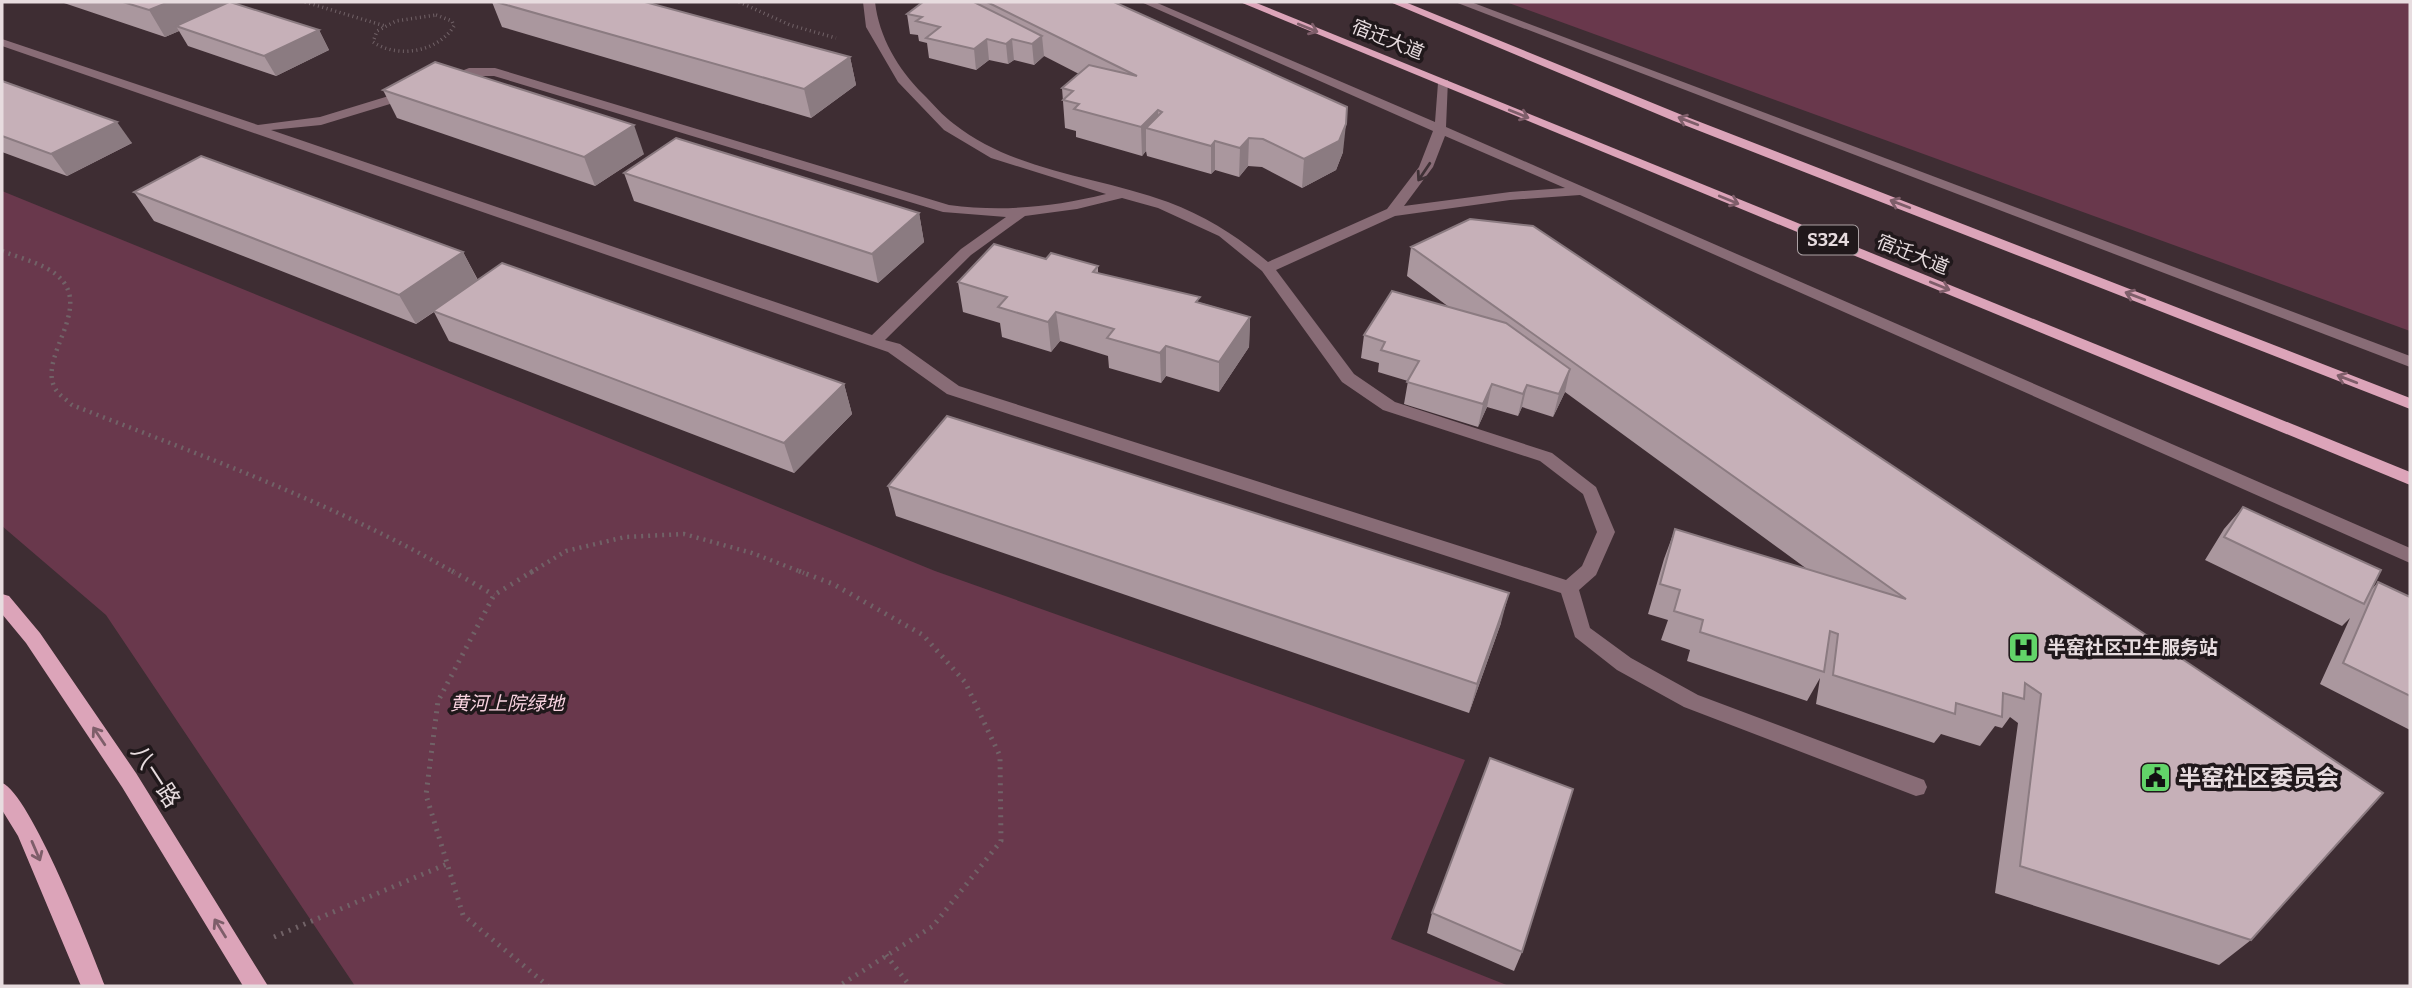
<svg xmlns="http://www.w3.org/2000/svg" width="2412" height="988" font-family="Bitter,'Noto Sans SC',serif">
  <rect width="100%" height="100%" fill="#3e2d33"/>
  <g fill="#69384c">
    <path d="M 1506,2 L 2410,2 L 2410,331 Z"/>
    <path d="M 2,191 L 935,571 L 1465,760 L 1391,939 L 1509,986 L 355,986 L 106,615 L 2,526 Z"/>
  </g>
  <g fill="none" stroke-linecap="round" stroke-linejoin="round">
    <g stroke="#716267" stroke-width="3.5" stroke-dasharray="1 3.5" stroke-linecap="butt">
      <path d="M 305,2 L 385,26"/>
      <path d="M 739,2 L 790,25 L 836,38"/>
      <path d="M 436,15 L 452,21 L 454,26 C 438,52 398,59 373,42 L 377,31 L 396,21 Z"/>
    </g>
    <g stroke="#716267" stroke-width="4.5" stroke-dasharray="2 5" stroke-linecap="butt">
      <path d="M 2,251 C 17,257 34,261 48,269 C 104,301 34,356 56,390 C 59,395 67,400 72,405 C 202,456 334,503 455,573"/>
      <path d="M 530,573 L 566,551 L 625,537 L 684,534 L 752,553 L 804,573"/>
    </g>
    <g stroke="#716267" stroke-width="5" stroke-dasharray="2 6" stroke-linecap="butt">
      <path d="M 452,571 L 494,595"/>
      <path d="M 533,571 L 494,595 L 438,701 L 426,795 L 463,915 L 548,986"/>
      <path d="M 799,571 L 833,584 L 923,635 L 965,682 L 1000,756 L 1001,841 L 933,926 L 839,986"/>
      <path d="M 274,937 L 447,864"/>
      <path d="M 886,955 L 910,986"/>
    </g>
    <g fill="#886c76" fill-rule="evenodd">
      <path d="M 863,2 L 875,2 C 879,37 898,69 923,94 C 933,104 943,116 954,124 C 1015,172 1097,176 1168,202 C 1207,217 1237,236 1268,262 L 1387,209 L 1419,167 L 1433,131 L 1141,2 L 1155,2 L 1435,122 L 1438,83 L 1448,80 L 1446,127 L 2410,548 L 2410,563 L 1580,195 L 1510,200 L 1395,216 L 1276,270 L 1354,374 L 1395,402 L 1552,453 L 1596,487 L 1615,532 L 1596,575 L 1579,590 L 1590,628 L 1631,658 L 1698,695 L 1924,780 L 1927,787 L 1924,794 L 1916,796 L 1684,707 L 1617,670 L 1575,637 L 1561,593 L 947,394 L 888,352 L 2,46 L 2,39 L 258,125 L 320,117 L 405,91 L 413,91 L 413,97 L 321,125 L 271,130 L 872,335 L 961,249 L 1006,217 L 943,212 L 494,76 L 470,76 L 445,84 L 439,80 L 469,68 L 495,68 L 949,205 C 1003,212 1054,207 1106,194 L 991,158 L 944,130 L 898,82 L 866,27 ZM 1445,136 L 1565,188 L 1510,192 L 1404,206 L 1433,167 ZM 1122,198 L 1158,208 L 1219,236 L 1262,271 L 1342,382 L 1383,410 L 1540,461 L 1583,494 L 1597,532 L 1582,566 L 1566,580 L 959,386 L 900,344 L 885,340 L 971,255 L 1025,216 L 1077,209 Z"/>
      <path d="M 1455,2 L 1471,2 L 2410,356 L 2410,367 Z"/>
    </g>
    <g fill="#dca4b9" fill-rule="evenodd">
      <path d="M 1240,2 L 1254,2 L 2410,472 L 2410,485 Z"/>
      <path d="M 1390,2 L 1405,2 L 1682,115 L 2410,398 L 2410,409 L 1674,121 Z"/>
      <path d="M 2,594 L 9,596 L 40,633 L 136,773 L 268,986 L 243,986 L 122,787 L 26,643 L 2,614 Z"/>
      <path d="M 2,783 C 30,793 92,952 105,986 L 81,986 L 18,836 L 2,810 Z"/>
    </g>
  </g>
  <g fill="#aa979e">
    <path d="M 61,2 L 224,2 L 225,4 L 319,30 L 329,50 L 276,76 L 188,46 L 179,31 L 165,37 Z"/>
    <path d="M 492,2 L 645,2 L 850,57 L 856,85 L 811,118 L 502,27 Z"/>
    <path d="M 923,2 L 1114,2 L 1343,152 L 1336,170 L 1302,188 L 1262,167 L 1248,166 L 1239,177 L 1215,170 L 1211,174 L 1147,156 L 1146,151 L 1142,156 L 1076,137 L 1076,131 L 1065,128 L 1062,88 L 1079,74 L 1044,56 L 1034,65 L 1014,60 L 1008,64 L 989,60 L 976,70 L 929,58 L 927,43 L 919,41 L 918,35 L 910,34 L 907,14 Z"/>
    <path d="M 2,81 L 132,143 L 67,176 L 2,152 Z"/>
    <path d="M 383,90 L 644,154 L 595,186 L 397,118 Z"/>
    <path d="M 624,173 L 919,213 L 924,242 L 878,283 L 634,201 Z"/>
    <path d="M 134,192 L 463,252 L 478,280 L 844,384 L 852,414 L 794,473 L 449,341 L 434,312 L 416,324 L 154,221 Z"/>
    <path d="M 1411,247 L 2383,793 L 2251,940 L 2219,965 L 1995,893 L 2018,723 L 2010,717 L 2002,728 L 1995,726 L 1980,746 L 1941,734 L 1934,743 L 1816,704 L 1820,678 L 1807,701 L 1687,661 L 1690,650 L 1661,640 L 1668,620 L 1648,614 L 1664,559 L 1675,529 L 1807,569 L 1565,392 L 1553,417 L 1522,407 L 1518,416 L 1487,407 L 1478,427 L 1404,404 L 1408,381 L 1378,372 L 1379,363 L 1361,358 L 1364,335 L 1449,307 L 1407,276 Z"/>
    <path d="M 1046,259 L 1098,266 L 1098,273 L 1250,317 L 1249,347 L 1219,392 L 1166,376 L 1161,383 L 1109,368 L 1108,356 L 1060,341 L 1051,352 L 1002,337 L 1000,323 L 963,312 L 958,282 Z"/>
    <path d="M 888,486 L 1501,623 L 1469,713 L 896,516 Z"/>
    <path d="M 2243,507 L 2372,589 L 2378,582 L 2410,597 L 2410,730 L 2320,684 L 2350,618 L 2342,626 L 2205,560 L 2224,529 Z"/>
    <path d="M 1432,913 L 1522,952 L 1514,971 L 1427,933 Z"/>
  </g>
  <g fill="#8b7b81">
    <path d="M 169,2 L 224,2 L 228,9 L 176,26 L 179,31 L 165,37 L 149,10 Z"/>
    <path d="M 319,30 L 329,50 L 276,76 L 264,56 Z"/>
    <path d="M 1042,36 L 1044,56 L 1034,65 L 1032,44 Z"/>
    <path d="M 987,39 L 989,60 L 976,70 L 974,49 Z"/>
    <path d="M 1012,39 L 1014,60 L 1008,64 L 1006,44 Z"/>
    <path d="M 850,57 L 856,85 L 811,118 L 804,89 Z"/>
    <path d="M 1158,110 L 1159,131 L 1146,128 L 1146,151 L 1142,156 L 1141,127 Z"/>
    <path d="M 117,122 L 132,143 L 67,176 L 51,154 Z"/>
    <path d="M 1346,124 L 1343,152 L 1336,170 L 1302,188 L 1304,159 Z"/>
    <path d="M 634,125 L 644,154 L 595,186 L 584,157 Z"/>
    <path d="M 1249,138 L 1248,166 L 1239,177 L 1240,148 Z"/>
    <path d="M 1215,141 L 1215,170 L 1211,174 L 1211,146 Z"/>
    <path d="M 919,213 L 924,242 L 878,283 L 872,254 Z"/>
    <path d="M 463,252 L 478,281 L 416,324 L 399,295 Z"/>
    <path d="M 1056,312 L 1060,341 L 1051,352 L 1048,322 Z"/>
    <path d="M 1250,317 L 1249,347 L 1219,392 L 1219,362 Z"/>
    <path d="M 1166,346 L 1166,376 L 1161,383 L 1160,353 Z"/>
    <path d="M 1570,369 L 1565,392 L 1553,417 L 1559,394 Z"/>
    <path d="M 844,384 L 852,414 L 794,473 L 784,443 Z"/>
    <path d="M 1492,384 L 1487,407 L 1478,427 L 1483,404 Z"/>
    <path d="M 1527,385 L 1522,407 L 1518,416 L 1523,394 Z"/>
    <path d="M 1509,593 L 1501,623 L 1469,713 L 1477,684 Z"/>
  </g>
  <g fill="#c6b0b8" stroke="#8b7b81" stroke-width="2">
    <path d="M 123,2 L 169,2 L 149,10 Z"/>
    <path d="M 229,2 L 230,2 L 319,30 L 264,56 L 176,26 Z"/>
    <path d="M 496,2 L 645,2 L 850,57 L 804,89 Z"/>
    <path d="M 923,2 L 974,2 L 1042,36 L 1032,44 L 1012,39 L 1006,44 L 987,39 L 974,49 L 926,38 L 940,27 L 916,21 L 922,17 L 907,14 Z"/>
    <path d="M 987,2 L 1114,2 L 1347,107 L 1346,124 L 1339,141 L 1304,159 L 1263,139 L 1249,138 L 1240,148 L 1215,141 L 1211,146 L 1146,128 L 1162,112 L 1158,110 L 1141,127 L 1074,109 L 1079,104 L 1063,100 L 1073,91 L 1062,88 L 1089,65 L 1137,76 Z"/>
    <path d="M 435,62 L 634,125 L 584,157 L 383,90 Z"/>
    <path d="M 2,81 L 117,122 L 51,154 L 2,136 Z"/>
    <path d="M 676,138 L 919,213 L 872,254 L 624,173 Z"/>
    <path d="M 201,156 L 463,252 L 399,295 L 134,192 Z"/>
    <path d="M 1470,219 L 1533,226 L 2383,793 L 2251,940 L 2020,866 L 2041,694 L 2025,683 L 2024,699 L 2003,693 L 2002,717 L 1956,703 L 1955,714 L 1833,675 L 1838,634 L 1830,631 L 1824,672 L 1700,632 L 1703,620 L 1674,611 L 1680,590 L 1660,584 L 1675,529 L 1906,599 L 1411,247 Z"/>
    <path d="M 994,244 L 1046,259 L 1051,253 L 1098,266 L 1093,272 L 1200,297 L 1196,302 L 1250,317 L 1219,362 L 1166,346 L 1160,353 L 1107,338 L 1114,329 L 1056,312 L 1048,322 L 998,307 L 1007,297 L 958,282 Z"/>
    <path d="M 502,263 L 844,384 L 784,443 L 433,311 Z"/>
    <path d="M 1392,291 L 1506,323 L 1570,369 L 1559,394 L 1527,385 L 1523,394 L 1492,384 L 1483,404 L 1407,382 L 1419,361 L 1381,350 L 1385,342 L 1364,335 Z"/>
    <path d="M 947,416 L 1509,593 L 1477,684 L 888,486 Z"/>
    <path d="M 2243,507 L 2381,570 L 2364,604 L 2224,537 Z"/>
    <path d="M 2378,582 L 2410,597 L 2410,696 L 2343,663 Z"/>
    <path d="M 1490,758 L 1573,789 L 1522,952 L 1432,913 Z"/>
  </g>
  <defs><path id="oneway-shaft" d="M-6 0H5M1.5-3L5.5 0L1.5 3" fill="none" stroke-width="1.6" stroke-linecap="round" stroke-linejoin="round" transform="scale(1.75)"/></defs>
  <g stroke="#7e5e6a">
    <use href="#oneway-shaft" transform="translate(1308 28) rotate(22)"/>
    <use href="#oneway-shaft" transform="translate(1519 114) rotate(22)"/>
    <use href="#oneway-shaft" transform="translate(1688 121) rotate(-159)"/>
    <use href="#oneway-shaft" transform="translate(1729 200) rotate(22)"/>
    <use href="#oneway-shaft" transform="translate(1900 204) rotate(-159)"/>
    <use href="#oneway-shaft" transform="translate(1940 286) rotate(22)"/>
    <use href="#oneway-shaft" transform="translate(2135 296) rotate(-159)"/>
    <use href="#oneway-shaft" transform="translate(2347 379) rotate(-159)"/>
    <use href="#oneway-shaft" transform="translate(99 736) rotate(-124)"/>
    <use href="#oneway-shaft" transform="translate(36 851) rotate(67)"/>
    <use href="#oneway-shaft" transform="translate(220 928) rotate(-122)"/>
  </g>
  <use stroke="#3f3136" href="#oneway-shaft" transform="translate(1424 172) rotate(124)"/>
  <defs>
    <symbol id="hospital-square" viewBox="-11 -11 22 22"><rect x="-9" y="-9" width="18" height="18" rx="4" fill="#62d469" stroke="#20181b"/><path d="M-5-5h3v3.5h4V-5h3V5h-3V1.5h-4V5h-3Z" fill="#111"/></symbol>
    <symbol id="civic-square" viewBox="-11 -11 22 22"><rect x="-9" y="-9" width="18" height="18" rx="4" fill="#62d469" stroke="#20181b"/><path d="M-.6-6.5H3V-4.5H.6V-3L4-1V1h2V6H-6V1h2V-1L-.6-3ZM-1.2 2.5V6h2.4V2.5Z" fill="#111"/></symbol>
  </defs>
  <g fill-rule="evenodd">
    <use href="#hospital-square" x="2006" y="630" width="35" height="35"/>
    <use href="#civic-square" x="2138" y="760" width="35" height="35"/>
  </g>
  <g text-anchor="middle" stroke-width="7" stroke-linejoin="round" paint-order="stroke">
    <rect fill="#20181b" stroke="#aba1a4" stroke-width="2" x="1798" y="225.5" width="60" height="29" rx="5"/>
    <g font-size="18" font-weight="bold" fill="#e7dcdf">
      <text x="1828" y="246">S324</text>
    </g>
    <g font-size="19" fill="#e7dcdf" stroke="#20181b">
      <text transform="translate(1388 39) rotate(22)" y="7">宿迁大道</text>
      <text transform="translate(1913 254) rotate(22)" y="7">宿迁大道</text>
    </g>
    <g font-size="19" font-weight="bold" fill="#e7dcdf" stroke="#20181b" text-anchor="start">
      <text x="2047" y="654">半窑社区卫生服务站</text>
    </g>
    <g font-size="19" font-style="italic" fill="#f8d2df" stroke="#20181b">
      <text x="507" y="710">黄河上院绿地</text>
    </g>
    <g font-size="23" fill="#e7dcdf" stroke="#20181b">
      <text transform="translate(156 776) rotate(57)" y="8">八一路</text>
    </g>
    <g font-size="23" font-weight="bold" fill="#e7dcdf" stroke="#20181b" text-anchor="start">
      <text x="2178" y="786">半窑社区委员会</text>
    </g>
  </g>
  <rect width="2412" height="988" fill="none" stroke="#e7dcdf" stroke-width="7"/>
</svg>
